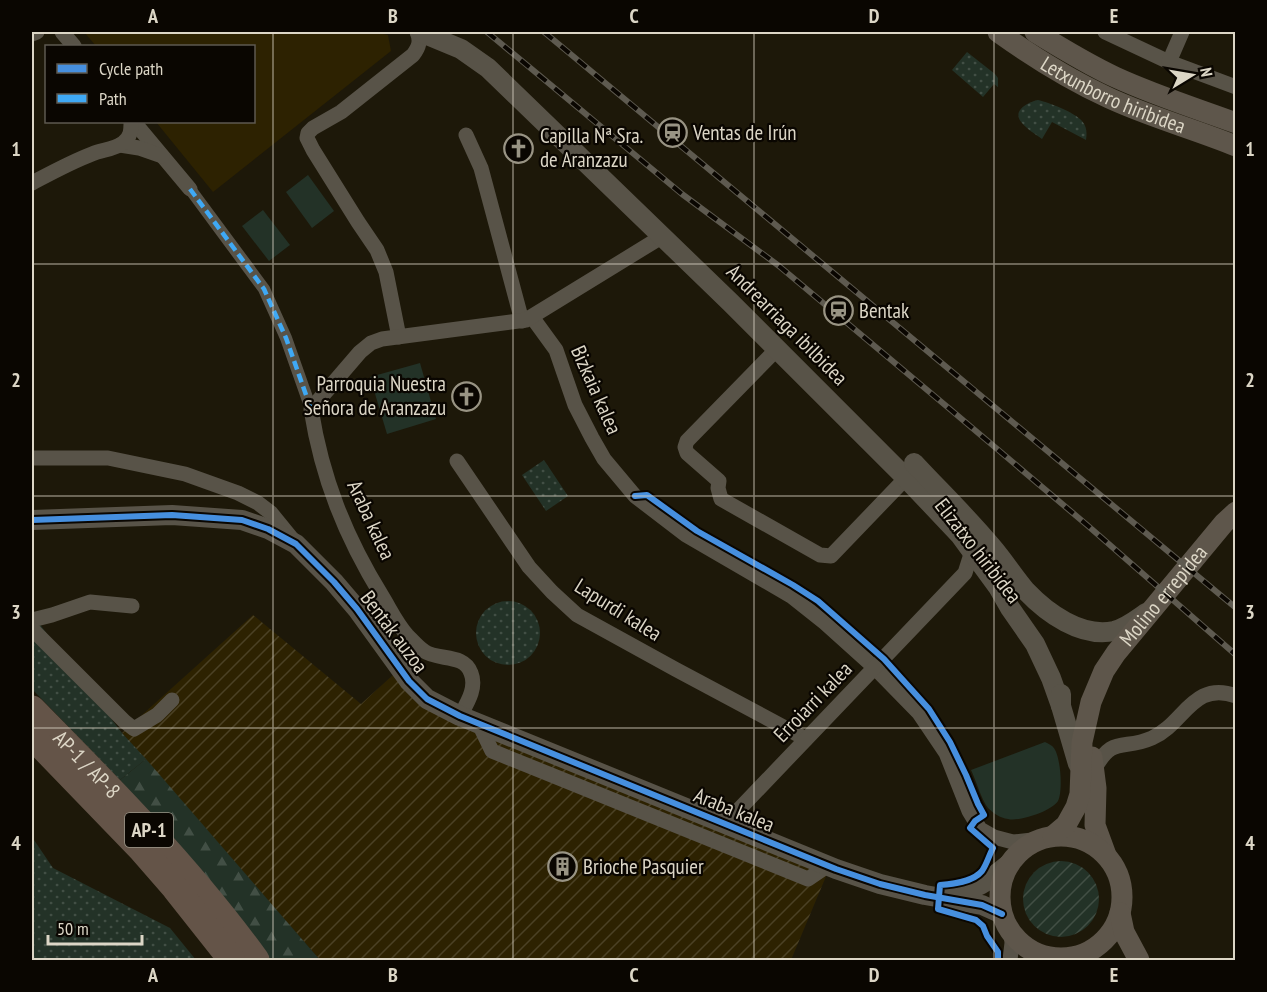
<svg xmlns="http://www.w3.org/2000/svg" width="1267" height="992" font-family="'PT Sans Narrow',sans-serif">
  <defs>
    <pattern id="industrial-furrows" width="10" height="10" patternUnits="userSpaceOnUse" patternTransform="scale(1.5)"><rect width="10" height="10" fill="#2d2201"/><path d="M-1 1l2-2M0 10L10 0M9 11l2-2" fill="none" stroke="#4b4125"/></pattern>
    <pattern id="grass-dots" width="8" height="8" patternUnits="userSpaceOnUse" patternTransform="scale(1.5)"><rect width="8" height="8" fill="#233227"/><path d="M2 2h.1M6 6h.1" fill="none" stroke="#424f45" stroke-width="1.8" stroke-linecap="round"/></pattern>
    <pattern id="forest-firs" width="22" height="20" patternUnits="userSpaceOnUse" patternTransform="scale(1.5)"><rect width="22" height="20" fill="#233227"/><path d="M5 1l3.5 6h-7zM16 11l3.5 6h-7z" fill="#424f45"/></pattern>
    <pattern id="garden-furrows" width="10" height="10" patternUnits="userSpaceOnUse" patternTransform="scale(1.5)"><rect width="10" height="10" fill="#233227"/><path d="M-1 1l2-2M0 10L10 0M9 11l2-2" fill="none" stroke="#424f45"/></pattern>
  </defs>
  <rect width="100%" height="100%" fill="#1d1809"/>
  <path fill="#2d2201" d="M 84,32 L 374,32 L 388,35 L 391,51 L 213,192 L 156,122 L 254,122 L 254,46 L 96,46 Z"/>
  <path fill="url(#industrial-furrows)" d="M 253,615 L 361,704 L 404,665 L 433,697 L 827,874 L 791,960 L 320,960 L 122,733 Z"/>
  <g fill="url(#grass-dots)">
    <path d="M 967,52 L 995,74 L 998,78 L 998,87 L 994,84 L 983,97 L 952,70 Z"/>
    <path d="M 1038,100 C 1048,102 1076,113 1082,121 C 1087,127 1087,133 1086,140 L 1052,122 L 1042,139 C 1035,134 1027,129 1022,123 C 1011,111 1028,102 1038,100 Z"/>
    <path d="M 544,460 L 568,496 L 546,511 L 522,475 Z"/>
    <circle cx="508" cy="633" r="32"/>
    <path d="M 32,614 L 122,733 L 146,759 L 120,780 L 32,689 Z"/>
    <path d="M 32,837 L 53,868 L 170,928 L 196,960 L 32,960 Z"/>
  </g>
  <path fill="url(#forest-firs)" d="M 146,759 L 320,960 L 270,960 L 120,780 Z"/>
  <circle fill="url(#garden-furrows)" cx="1061" cy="899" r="38"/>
  <g fill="#233227">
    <path d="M 308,175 L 334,211 L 312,228 L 286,192 Z"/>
    <path d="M 263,210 L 290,245 L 269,261 L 242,226 Z"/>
    <path d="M 420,363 L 436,419 L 387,434 L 370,377 Z"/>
    <path d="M 1045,742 C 1047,743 1053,746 1053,747 C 1061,755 1063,792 1058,801 C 1052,811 1019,822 1008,819 C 1000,818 993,813 988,808 C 981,799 976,780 971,770 Z"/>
  </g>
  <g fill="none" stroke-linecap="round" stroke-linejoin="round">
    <path stroke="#585348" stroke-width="12" d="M 190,189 L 264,289 L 286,338 L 311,409"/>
    <g stroke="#585348" stroke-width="15">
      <path d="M 62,32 L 74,46"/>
      <path d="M 1105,32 L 1169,62 L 1236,87"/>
      <path d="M 32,34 L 37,32"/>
      <path d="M 1169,62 L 1182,32"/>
      <path d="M 134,122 L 190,189"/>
      <path d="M 466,135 L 481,168 L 522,321"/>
      <path d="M 120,145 L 139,148 L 162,156"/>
      <path d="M 32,183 C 51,173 71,162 92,154 C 102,150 115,149 123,143 C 131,137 131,130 131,122"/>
      <path d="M 532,317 L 556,350 L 575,405 L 592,438 L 604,459 L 635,496 L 686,535 L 791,596 L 825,623 L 875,668 L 919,713 L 946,753 L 969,811 L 980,829 L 994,837 L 1013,842 L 1041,839"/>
      <path d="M 399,337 L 386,272 L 377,250 L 358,222 L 313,150 L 307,138 L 308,133 L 313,128 L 341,112 L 413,55 C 419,47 421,41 417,32"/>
      <path d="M 777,349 L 687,441 L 685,447 L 687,453 L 719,481 L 718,488 L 721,499 L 820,555 L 831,556 L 906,478"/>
      <path d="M 32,458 L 108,458 L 185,474 L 238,493 L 258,503 L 271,513 L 293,540"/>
      <path d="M 457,461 L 529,567 L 552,592 L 577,615 L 675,669 L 806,739"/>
      <path d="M 32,620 L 52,615 L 90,602 L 132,606"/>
      <path d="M 32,629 L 124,721 L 134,729 L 157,715 L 172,700"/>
      <path d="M 460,716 C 467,703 477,688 471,673 C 464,653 438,661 424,651 C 418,647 412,640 407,635 C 397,624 390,609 382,596 C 345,536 322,478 311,409 L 360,352 L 371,343 L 382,339 L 526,320 L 663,236"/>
      <path d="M 479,724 L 492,751 L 808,879 L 827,866"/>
      <path d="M 1094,770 C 1113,734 1123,751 1152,738 C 1184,724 1193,680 1236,696"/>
      <path d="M 725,824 L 965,573 L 972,551"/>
      <path d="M 1010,960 L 1012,943 L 1011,933"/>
      <path d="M 1044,960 L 1051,958"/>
    </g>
    <g stroke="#585348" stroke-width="20">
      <path d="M 420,32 L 461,49 L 488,68 L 730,302 L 906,478 L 960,535 L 998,587 L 1010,608 L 1035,644 L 1051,678 L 1061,706"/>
      <path d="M 914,463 C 940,491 968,518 992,547 C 1004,561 1014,577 1026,591 C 1047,613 1081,638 1114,631 C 1126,628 1136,620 1146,613"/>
      <path d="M 32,520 L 172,515 L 242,520 L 268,529 L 296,544 L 334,582 L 357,609 L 409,681 L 427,699 L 460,716 L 836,869 L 880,884 L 925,895 L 982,905 L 1002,914"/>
      <path d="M 1061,694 L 1061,706 L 1078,764"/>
      <path d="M 948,896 C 976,890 987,882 1009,864"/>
    </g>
    <g stroke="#5e564b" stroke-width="21">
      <path id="s1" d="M 998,32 C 1033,57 1070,80 1109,98 C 1150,117 1194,129 1236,146"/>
      <path d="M 1035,32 C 1061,48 1087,64 1115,77 C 1154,95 1195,108 1236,123"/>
      <path d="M 1092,757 L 1096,788 L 1095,825 L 1106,855"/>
      <circle cx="1061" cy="897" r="61"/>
      <path id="s2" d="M 1053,836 L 1066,825 L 1076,807 L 1080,794 L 1082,742 L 1091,702 L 1104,671 L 1116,653 L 1224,523 L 1236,512"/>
      <path d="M 1120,913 L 1124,932 L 1139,960"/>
    </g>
    <g stroke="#645448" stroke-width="27">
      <path id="s3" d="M 32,709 C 111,789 190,869 256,960"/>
      <path d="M 32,736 L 141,849 L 175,888 L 232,960"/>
    </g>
    <defs>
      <g id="rail">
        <path d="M 487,32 L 682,194 L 779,266 L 951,410 L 1087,525 L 1236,655"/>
        <path d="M 544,32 L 1236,608"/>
      </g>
    </defs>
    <use href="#rail" stroke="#5e5a50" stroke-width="6"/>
    <use href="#rail" stroke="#0a0601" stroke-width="4" stroke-dasharray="11" stroke-linecap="butt"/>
    <path stroke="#3fa9f5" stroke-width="4.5" stroke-dasharray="9 4.5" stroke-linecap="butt" d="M 190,189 L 264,289 L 286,338 L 311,409"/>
    <defs>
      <g id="cycleway">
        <path d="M 635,496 L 647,495 L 697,531 L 793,585 L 818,601 L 884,659 L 929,709 L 950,742 L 966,775 L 978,804 L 984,815 L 975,821 L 970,828 L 993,848 C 989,855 987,864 982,871 C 973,882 953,884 940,885 L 938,909 L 976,920 L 983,926 L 987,936 L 998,952 L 998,960"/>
        <path d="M 32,520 L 172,515 L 242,520 L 268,529 L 296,544 L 334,582 L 357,609 L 409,681 L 427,699 L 460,716 L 836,869 L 880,884 L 925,895 L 982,905 L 1002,914"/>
      </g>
    </defs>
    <use href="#cycleway" stroke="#0a0601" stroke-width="10"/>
    <use href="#cycleway" stroke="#468fdf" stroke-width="6"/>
  </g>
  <path fill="none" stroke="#dcd6c6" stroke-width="1.5" stroke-opacity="0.55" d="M 273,32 L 273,960M 513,32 L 513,960M 754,32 L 754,960M 994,32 L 994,960M 32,264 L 1236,264M 32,496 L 1236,496M 32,728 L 1236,728"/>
  <defs>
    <symbol id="station-ring" viewBox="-11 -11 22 22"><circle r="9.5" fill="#0a0601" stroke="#999484" stroke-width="1.5"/><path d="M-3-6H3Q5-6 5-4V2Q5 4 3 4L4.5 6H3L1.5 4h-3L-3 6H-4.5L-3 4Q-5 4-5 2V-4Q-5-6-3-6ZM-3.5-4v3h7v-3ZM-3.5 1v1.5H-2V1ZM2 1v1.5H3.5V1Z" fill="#999484"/></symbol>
    <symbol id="church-ring" viewBox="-11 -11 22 22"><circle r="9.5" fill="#0a0601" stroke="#999484" stroke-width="1.5"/><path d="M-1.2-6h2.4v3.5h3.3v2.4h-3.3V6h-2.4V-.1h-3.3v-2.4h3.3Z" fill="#999484"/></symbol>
    <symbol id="building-ring" viewBox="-11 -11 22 22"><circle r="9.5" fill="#0a0601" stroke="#999484" stroke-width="1.5"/><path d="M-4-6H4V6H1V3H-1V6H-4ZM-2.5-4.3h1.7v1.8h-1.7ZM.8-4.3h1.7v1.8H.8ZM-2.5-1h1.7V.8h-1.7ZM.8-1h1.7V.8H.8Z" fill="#999484"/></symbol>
  </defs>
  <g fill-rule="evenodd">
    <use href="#station-ring" x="656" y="116" width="33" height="33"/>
    <use href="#church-ring" x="502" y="132" width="33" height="33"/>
    <use href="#station-ring" x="822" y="294" width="33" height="33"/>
    <use href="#church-ring" x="450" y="380" width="33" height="33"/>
    <use href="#building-ring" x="546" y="850" width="33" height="33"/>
  </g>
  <g text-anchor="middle" stroke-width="4.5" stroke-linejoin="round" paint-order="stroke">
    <rect fill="#0a0601" stroke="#9d988b" stroke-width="1.5" x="125" y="813" width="48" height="34" rx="4.5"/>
    <g font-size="20" font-weight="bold" fill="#dcd6c6">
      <text x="149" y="837">AP-1</text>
    </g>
    <g font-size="21" fill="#dcd6c6" stroke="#0a0601">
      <text dy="7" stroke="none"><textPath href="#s1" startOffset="132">Letxunborro hiribidea</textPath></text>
      <text transform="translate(787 325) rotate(45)" y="7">Andrearriaga ibilbidea</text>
      <text transform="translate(596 390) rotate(66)" y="7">Bizkaia kalea</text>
      <text transform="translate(371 520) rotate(65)" y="7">Araba kalea</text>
      <text transform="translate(978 551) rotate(52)" y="7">Elizatxo hiribidea</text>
      <text dy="7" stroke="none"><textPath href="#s2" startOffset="274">Molino errepidea</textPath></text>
      <text transform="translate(618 610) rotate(32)" y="7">Lapurdi kalea</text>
      <text transform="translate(394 632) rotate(53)" y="7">Bentak auzoa</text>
      <text transform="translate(813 702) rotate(-46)" y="7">Erroiarri kalea</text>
      <text dy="7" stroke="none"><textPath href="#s3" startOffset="78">AP-1 / AP-8</textPath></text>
      <text transform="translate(734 810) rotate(22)" y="7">Araba kalea</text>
    </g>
    <g font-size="21" fill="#dcd6c6" stroke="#0a0601" text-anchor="start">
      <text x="693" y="140">Ventas de Irún</text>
      <text x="540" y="143">Capilla Nª Sra.<tspan x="540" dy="24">de Aranzazu</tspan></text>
      <text x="859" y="318">Bentak</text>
      <text x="446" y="391" text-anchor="end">Parroquia Nuestra<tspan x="446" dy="24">Señora de Aranzazu</tspan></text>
      <text x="583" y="874">Brioche Pasquier</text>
    </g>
  </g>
  <rect width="1267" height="992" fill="none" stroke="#0a0601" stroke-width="66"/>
  <rect x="45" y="45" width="210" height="78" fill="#0a0601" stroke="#5e5950" stroke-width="1.5"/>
  <rect x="57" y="64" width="30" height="9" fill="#468fdf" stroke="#5e5950" stroke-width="1.5"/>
  <text x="99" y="75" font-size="18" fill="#dcd6c6">Cycle path</text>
  <rect x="57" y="94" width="30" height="9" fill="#3fa9f5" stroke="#5e5950" stroke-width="1.5"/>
  <text x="99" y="105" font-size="18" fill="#dcd6c6">Path</text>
  <g transform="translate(1192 75) rotate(79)" stroke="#0a0601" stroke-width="4.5" paint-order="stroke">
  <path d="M0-4.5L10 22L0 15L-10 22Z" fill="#dcd6c6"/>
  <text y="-9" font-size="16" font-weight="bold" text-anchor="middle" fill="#dcd6c6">N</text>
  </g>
  <path d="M48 935v9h94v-9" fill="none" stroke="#dcd6c6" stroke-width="3"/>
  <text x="57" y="935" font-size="18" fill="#dcd6c6" stroke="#0a0601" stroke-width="4.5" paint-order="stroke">50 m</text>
  <rect x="33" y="33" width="1201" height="926" fill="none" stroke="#dcd6c6" stroke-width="2"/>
  <g font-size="20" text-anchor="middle" font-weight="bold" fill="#dcd6c6">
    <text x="153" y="23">A</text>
    <text x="393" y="23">B</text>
    <text x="634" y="23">C</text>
    <text x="874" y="23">D</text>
    <text x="1114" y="23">E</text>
    <text x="16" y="156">1</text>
    <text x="1250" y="156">1</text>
    <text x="16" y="387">2</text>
    <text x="1250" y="387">2</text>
    <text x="16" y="619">3</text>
    <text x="1250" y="619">3</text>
    <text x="16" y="850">4</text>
    <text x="1250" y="850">4</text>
    <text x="153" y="982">A</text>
    <text x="393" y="982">B</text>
    <text x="634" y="982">C</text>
    <text x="874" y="982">D</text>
    <text x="1114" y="982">E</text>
  </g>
</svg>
